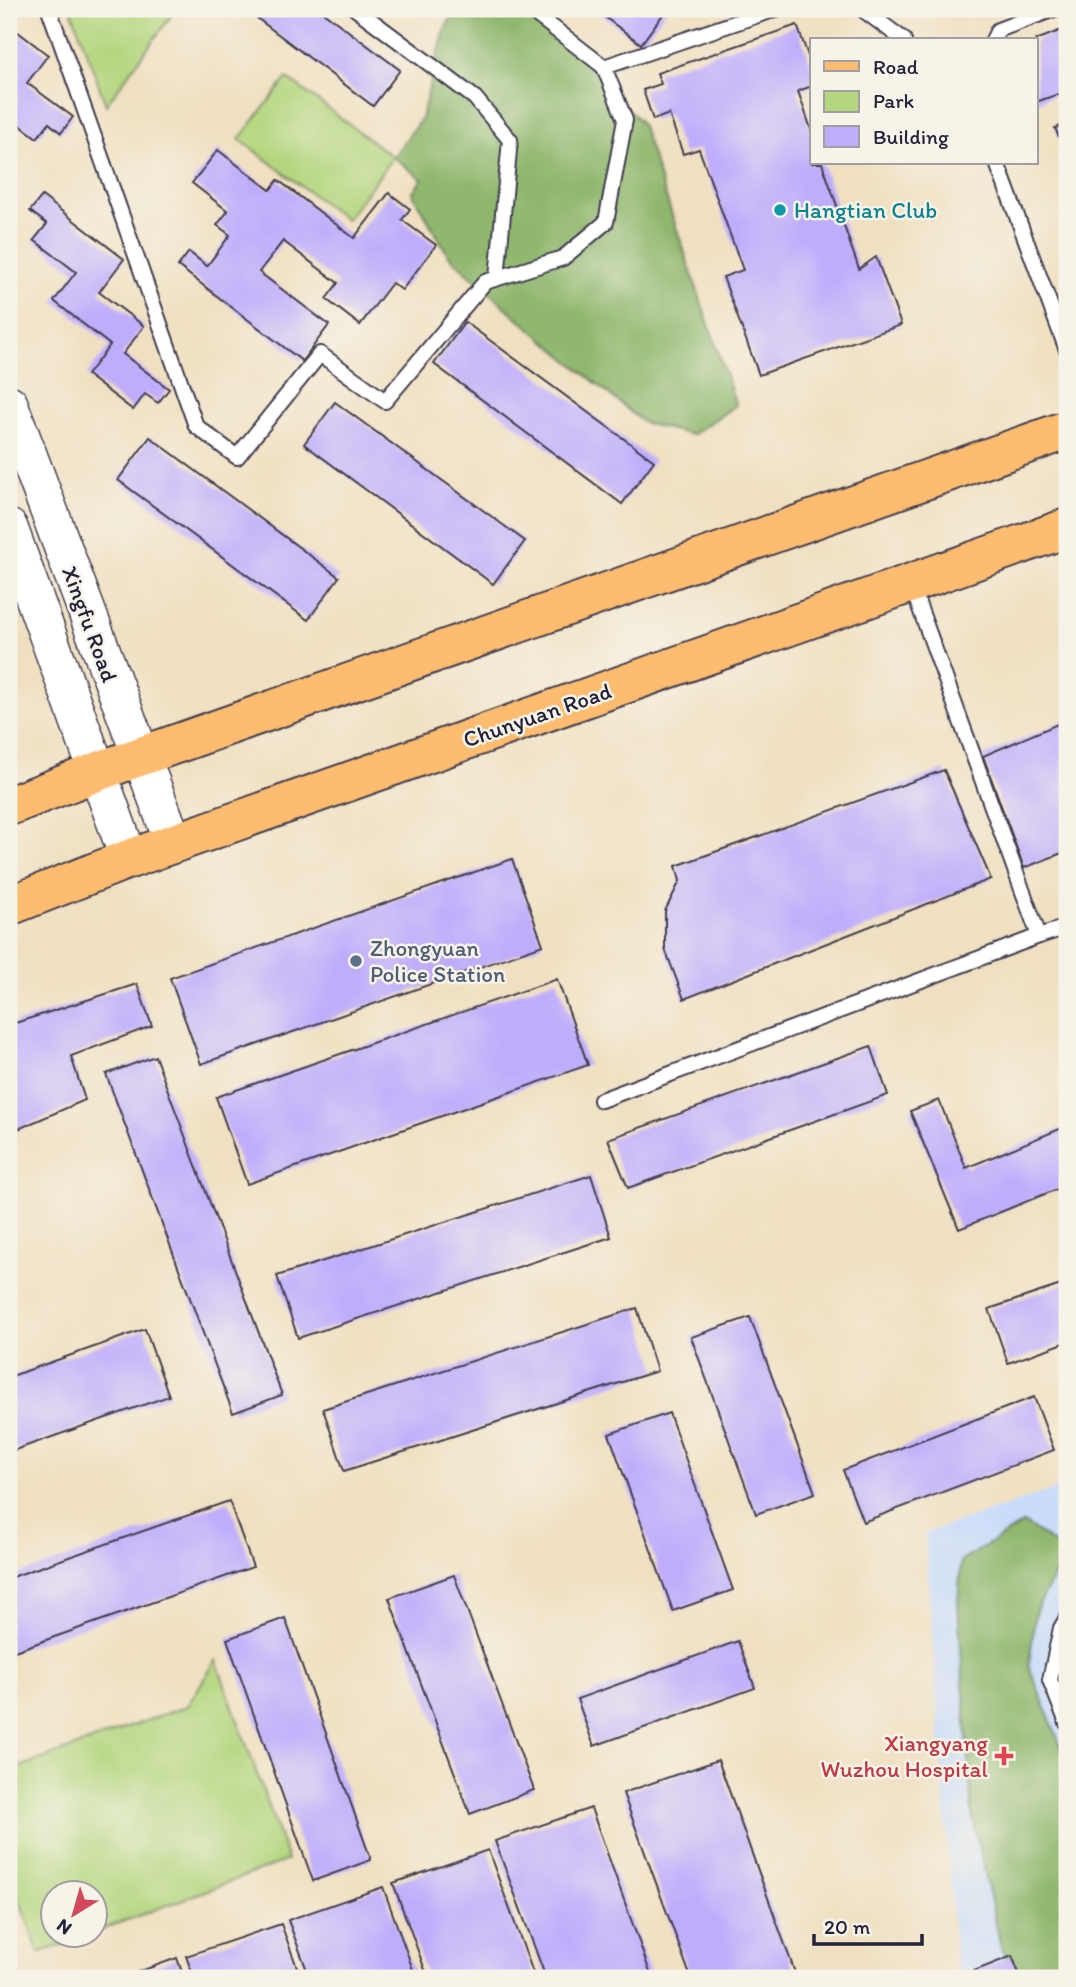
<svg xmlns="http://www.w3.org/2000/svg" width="1076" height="1987" font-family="Itim,sans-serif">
  <rect width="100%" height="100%" fill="#f7f3e8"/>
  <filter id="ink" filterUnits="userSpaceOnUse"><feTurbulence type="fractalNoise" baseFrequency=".0143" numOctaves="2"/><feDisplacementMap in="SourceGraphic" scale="14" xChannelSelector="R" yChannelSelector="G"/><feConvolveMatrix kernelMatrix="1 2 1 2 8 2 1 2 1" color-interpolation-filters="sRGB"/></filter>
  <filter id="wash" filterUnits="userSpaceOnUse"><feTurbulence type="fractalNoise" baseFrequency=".00686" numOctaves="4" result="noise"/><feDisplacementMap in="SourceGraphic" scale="28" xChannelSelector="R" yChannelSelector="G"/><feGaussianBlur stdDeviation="1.57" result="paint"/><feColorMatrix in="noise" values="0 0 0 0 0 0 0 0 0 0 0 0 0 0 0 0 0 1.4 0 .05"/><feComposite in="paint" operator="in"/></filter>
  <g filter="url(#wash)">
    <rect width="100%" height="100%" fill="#f0e0c1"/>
    <path fill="#c9dcf9" d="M 1067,1485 L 1067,1978 L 957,1978 L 925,1533 Z"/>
    <g fill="#b4d67e" stroke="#6b7c5c" stroke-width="2">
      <path d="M 71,9 L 176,9 L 106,105 Z"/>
      <path d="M 287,78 L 393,157 L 346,220 L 239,139 Z"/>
      <path d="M 216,1660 L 288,1860 L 95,1932 L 94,1892 L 52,1892 L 52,1934 L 89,1935 L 39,1953 L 9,1871 L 9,1771 L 187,1706 Z"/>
    </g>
    <g fill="#8fb76d" stroke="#586c54" stroke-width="2">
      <path d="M 455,9 L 529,9 L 558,31 L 641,123 L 736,405 L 692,435 L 644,423 L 520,320 L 449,256 L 412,193 L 422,179 L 393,157 L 421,119 L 444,32 Z"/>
      <path d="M 1024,1523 L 1067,1553 L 1036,1610 L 1029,1666 L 1067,1762 L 1067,1978 L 1020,1978 L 1001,1947 L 972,1814 L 958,1603 L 961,1561 Z"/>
    </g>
    <g id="blocks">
      <g fill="#bfadfb">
        <path d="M 245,9 L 319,9 L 400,70 L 373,106 Z"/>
        <path d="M 594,9 L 667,9 L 641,44 Z"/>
        <path d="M 9,25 L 48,55 L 27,83 L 73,117 L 61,133 L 49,123 L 37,138 L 9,117 L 9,81 L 14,73 L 9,69 Z"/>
        <path d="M 797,25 L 812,67 L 812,86 L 798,91 L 812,132 L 812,163 L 822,163 L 859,269 L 876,257 L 901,325 L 759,375 L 723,277 L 743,270 L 699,149 L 683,154 L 669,114 L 653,120 L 643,90 L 661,84 L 657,73 Z"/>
        <path d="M 1067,28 L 1067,91 L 1036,102 L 1036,40 Z"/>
        <path d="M 1067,124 L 1067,156 L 1055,128 Z"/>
        <path d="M 218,150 L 270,190 L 278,180 L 354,238 L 389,193 L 410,209 L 402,220 L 436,245 L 402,290 L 392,283 L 360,325 L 326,299 L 338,283 L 283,241 L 259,272 L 329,325 L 302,361 L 178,266 L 189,252 L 207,266 L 230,235 L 217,225 L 228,211 L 192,183 Z"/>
        <path d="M 42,196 L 124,259 L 99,292 L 144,326 L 123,354 L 169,389 L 158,403 L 145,394 L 133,410 L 87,375 L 110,345 L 54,301 L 76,272 L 34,240 L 47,224 L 30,211 Z"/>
        <path d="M 465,322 L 654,461 L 622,504 L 434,364 Z"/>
        <path d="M 335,402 L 525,541 L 493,584 L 304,444 Z"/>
        <path d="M 150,437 L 339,577 L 308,620 L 118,480 Z"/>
        <path d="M 1067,720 L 1067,851 L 1024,868 L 983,756 Z"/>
        <path d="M 944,770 L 991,879 L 684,999 L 665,949 L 665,911 L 680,881 L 676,866 Z"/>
        <path d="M 512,859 L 543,945 L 201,1064 L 170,978 Z"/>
        <path d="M 557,979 L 588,1065 L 247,1184 L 216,1097 Z"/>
        <path d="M 137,984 L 152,1026 L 71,1056 L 85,1100 L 9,1133 L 9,1025 Z"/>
        <path d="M 871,1046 L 888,1095 L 628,1188 L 608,1139 Z"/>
        <path d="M 155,1056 L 282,1395 L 233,1413 L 106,1074 Z"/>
        <path d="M 939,1100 L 966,1168 L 1067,1126 L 1067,1185 L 959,1229 L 910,1111 Z"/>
        <path d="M 591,1175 L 611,1237 L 298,1338 L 277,1276 Z"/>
        <path d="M 1067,1283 L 1067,1342 L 1008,1363 L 989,1309 Z"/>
        <path d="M 637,1308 L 657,1371 L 344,1471 L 323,1409 Z"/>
        <path d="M 750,1317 L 815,1493 L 756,1514 L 691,1337 Z"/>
        <path d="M 145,1329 L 169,1396 L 9,1452 L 9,1377 Z"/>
        <path d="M 1034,1397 L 1054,1450 L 863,1522 L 843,1470 Z"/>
        <path d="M 669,1413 L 733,1590 L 673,1611 L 609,1434 Z"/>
        <path d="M 229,1501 L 253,1567 L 9,1653 L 9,1578 Z"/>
        <path d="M 454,1575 L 534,1790 L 470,1814 L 389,1598 Z"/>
        <path d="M 285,1618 L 371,1860 L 313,1881 L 227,1639 Z"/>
        <path d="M 738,1641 L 755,1688 L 594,1746 L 577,1699 Z"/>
        <path d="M 718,1760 L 797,1978 L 691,1978 L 623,1793 Z"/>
        <path d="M 591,1808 L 652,1978 L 546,1978 L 495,1841 Z"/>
        <path d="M 488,1850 L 535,1978 L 428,1978 L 393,1883 Z"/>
        <path d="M 383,1887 L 416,1978 L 310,1978 L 288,1920 Z"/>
        <path d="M 281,1924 L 301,1978 L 194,1978 L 186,1956 Z"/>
        <path d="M 1012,1956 L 1021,1978 L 977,1978 L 974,1971 Z"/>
        <path d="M 177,1958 L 184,1978 L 121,1978 Z"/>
      </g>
    </g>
  </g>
  <g filter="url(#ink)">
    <use href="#blocks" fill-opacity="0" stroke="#413e4f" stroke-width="2"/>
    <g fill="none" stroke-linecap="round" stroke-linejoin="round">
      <defs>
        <g id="service">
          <path d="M 49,9 L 196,426 L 237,457 L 320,354 L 385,401 L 485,282 L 563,258 L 606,222 L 625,120 L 604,67 L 776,9"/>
          <path d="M 356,9 L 475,98 L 510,140 L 497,278"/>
          <path d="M 529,9 L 604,67"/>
          <path d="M 862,9 L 904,40"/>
          <path d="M 993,40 L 998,30 L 1054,9"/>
          <path d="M 997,163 L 1067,350"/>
          <path d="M 1039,936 L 1067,927"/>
          <path d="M 601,1100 L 1039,936 L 911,584"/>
          <path d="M 1067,1618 L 1061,1628 L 1050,1680 L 1067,1723"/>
        </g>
        <g id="tertiary">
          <path d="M 9,404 L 174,844"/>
          <path d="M 9,528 L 129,859"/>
        </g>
        <g id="primary">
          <path d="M 9,806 L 99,771 L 1067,430"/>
          <path d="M 9,906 L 121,862 L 1067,528"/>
        </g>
      </defs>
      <use href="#service" stroke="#413e4f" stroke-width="18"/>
      <use href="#tertiary" stroke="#413e4f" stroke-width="40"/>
      <use href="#primary" stroke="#413e4f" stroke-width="42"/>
      <use href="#service" stroke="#fff" stroke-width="14"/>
      <use href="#tertiary" stroke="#fff" stroke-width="37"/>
      <use href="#primary" stroke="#febc70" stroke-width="38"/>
    </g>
  </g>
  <circle fill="#0f9aa8" stroke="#f7f3e8" stroke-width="2.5" cx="780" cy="210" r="7"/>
  <circle fill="#5c6f8a" stroke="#f7f3e8" stroke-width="2.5" cx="356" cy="961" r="7"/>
  <path fill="#e0444e" stroke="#f7f3e8" stroke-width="2.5" d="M1000.5 1745.5h7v7h7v7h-7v7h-7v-7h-7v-7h7z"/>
  <g text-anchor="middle" stroke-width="5" stroke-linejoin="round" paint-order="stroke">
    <g font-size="23" fill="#0d838f" stroke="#f7f3e8" text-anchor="start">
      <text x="794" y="218">Hangtian Club</text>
    </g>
    <g font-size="23" fill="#22223b" stroke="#f7f3e8">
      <text transform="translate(90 624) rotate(70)" y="8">Xingfu Road</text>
      <text transform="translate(537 715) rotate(-19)" y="8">Chunyuan Road</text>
    </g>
    <g font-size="23" fill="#4e5e75" stroke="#f7f3e8" text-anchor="start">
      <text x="370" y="956">Zhongyuan<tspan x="370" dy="26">Police Station</tspan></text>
    </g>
    <g font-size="23" fill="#be3a42" stroke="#f7f3e8" text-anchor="end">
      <text x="988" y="1751">Xiangyang<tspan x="988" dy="26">Wuzhou Hospital</tspan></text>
    </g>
  </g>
  <rect width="1076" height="1987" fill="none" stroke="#f7f3e8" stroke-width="35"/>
  <rect x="810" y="38" width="228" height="126" fill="#f7f3e8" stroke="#a29fa3" stroke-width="2"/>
  <rect x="824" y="61" width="35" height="10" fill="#febc70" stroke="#a29fa3" stroke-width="2"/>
  <text x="873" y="74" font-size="21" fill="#22223b">Road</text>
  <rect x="824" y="91" width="35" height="21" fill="#b4d67e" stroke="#a29fa3" stroke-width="2"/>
  <text x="873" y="108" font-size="21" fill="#22223b">Park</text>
  <rect x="824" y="126" width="35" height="21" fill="#bfadfb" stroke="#a29fa3" stroke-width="2"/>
  <text x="873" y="144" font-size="21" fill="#22223b">Building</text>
  <g transform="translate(74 1914) rotate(217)"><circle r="33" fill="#f7f3e8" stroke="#a29fa3" stroke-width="2"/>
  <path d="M0-5L12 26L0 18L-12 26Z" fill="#d1495b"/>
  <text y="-10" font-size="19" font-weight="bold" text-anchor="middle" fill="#22223b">N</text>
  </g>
  <path d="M814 1934v10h108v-10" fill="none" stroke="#22223b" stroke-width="3.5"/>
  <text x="824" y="1934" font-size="21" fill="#22223b" stroke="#f7f3e8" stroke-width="5" paint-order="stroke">20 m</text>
</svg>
